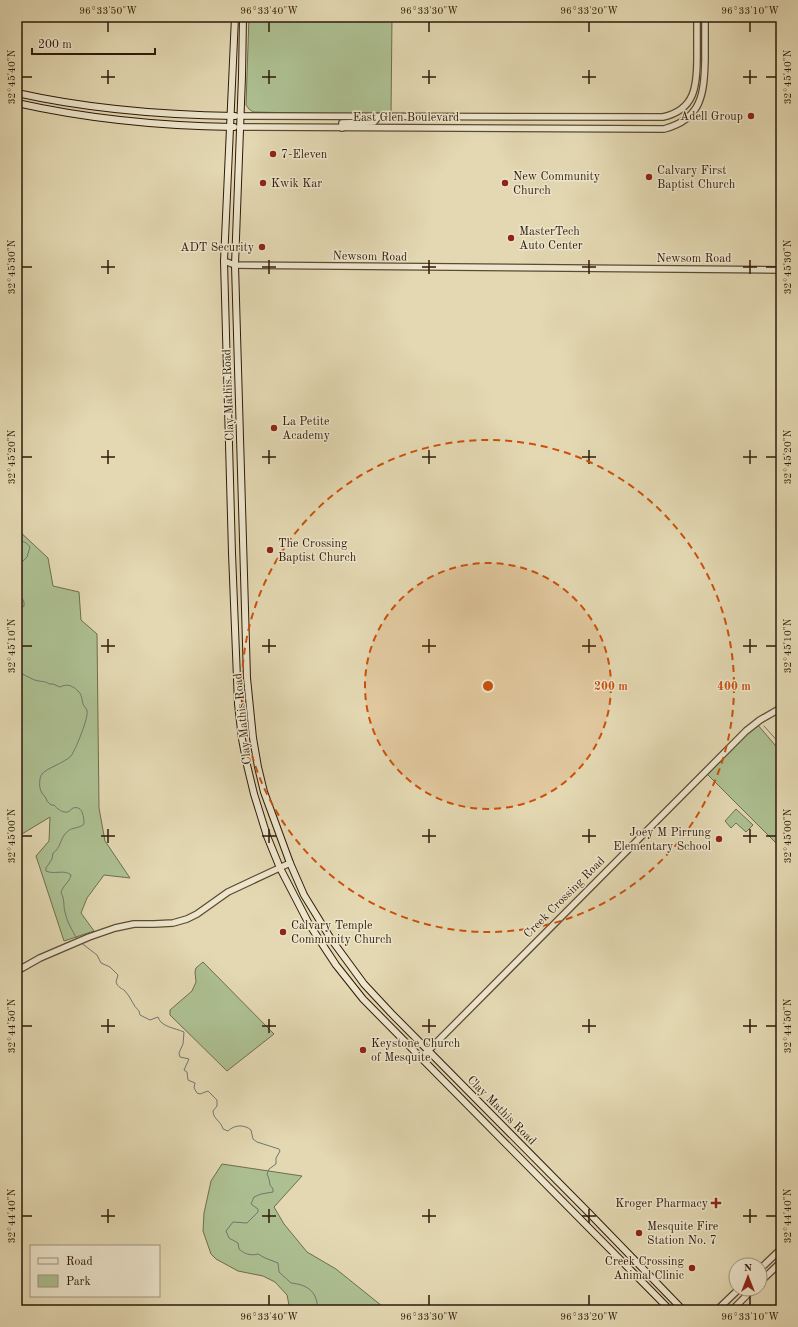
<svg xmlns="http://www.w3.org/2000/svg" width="798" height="1327" font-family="'Old Standard TT',serif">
  <rect width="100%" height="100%" fill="#e3d8b2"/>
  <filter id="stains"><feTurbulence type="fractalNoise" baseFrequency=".005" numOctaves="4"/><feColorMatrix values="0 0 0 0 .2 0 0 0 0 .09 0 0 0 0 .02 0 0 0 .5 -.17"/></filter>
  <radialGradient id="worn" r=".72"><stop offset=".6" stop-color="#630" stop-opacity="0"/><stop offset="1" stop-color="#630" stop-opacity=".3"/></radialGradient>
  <g fill="#adc092" stroke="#6e6d4d">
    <path d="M 249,17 L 392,17 L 391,115 L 253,112 L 249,109 L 246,105 Z"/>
    <path d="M 17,529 L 48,558 L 53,586 L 79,592 L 81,620 L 97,634 L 99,808 L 105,841 L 130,878 L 104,875 L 87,898 L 81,913 L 94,931 L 64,941 L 36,856 L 49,841 L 50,817 L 17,837 Z"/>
    <path d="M 757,724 L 781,752 L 781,848 L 707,774 Z"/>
    <path d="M 736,809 L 753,825 L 746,832 L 736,823 L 731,828 L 725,821 Z"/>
    <path d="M 203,962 L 274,1034 L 227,1071 L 170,1015 L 170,1010 L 192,991 L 196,982 L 195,972 L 196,968 Z"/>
    <path d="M 222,1164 L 302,1176 L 274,1207 L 284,1224 L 307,1252 L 336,1269 L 387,1310 L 290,1310 L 287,1295 L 275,1282 L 263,1276 L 238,1271 L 216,1259 L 211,1254 L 203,1231 L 204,1213 L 211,1181 Z"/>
  </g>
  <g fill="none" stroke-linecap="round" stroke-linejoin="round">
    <g stroke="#6e7970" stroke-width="1">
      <path d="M 17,539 C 23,543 25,540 30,547 L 27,557 L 17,567"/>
      <path d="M 17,589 L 24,602 L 24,606 L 17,611"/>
      <path d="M 17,672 C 25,674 31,680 39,681 C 44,682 45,681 49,684 L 53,684 L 60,687 C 68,683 73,686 79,692 C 83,697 81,700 84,706 C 85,707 87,709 87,711 C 89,717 75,751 71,756 C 64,763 45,769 42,774 C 39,778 39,787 41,791 C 43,796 46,796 47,801 L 51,805 L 54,805 C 57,809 63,813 68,812 C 70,811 71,809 73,808 C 83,805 84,818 84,824 C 79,829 71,827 67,832 C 60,838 61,848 53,853 L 52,859 L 46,868 L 46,871 C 54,875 64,869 71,875 C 70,882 62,886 61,893 C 65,899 63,905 65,912 C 67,922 72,930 77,939"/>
      <path d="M 764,726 L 781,745"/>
      <path d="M 80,942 L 97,955 L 101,963 L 110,967 L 118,975 L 116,982 C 118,988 122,988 125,991 C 131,997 133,1006 139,1011 L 140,1015 L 150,1020 L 158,1017 C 161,1027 175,1028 184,1032 L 183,1044 L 179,1053 L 180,1057 L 189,1059 L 184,1070 L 187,1072 L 188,1080 L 195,1083 L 194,1088 L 197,1093 L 200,1094 L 208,1091 L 217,1100 L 217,1106 L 213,1111 C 213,1119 221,1121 223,1129 L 228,1131 C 234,1125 244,1124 251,1130 L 253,1139 L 257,1142 L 279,1149 L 280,1151 L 276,1158 L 276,1164 L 269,1169 L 267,1174 L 269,1179 L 270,1185 L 273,1189 L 273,1192 L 261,1194 L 254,1197 L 251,1204 L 258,1209 L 258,1212 L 247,1223 L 233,1222 L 226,1231 L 229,1238 L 238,1243 L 239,1249 C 245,1254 250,1256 258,1254 L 265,1258 L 278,1263 L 279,1272 L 291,1283 C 309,1285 317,1292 318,1310"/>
    </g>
    <defs>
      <g id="tertiary">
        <path d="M 240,116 L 663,117 C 695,110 697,86 697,58 C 697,44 697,31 697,17"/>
        <path d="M 240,127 L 664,129 C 702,119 704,94 705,60 C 705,46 705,31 705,17"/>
        <path d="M 342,128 L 342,123 L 374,122 L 378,117"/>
        <path d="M 224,261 L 235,265 L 781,270"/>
        <path d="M 17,971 L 40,958 L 89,937 L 115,928 L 134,924 L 154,924 L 173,923 L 187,919 L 197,914 L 228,892 L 290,863"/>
        <path d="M 421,1058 L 746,731 L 760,720 L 781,708"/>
        <path d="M 760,1269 L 781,1249"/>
        <path d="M 760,1282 L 781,1262"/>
        <path d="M 717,1310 L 739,1289"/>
        <path d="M 732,1310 L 753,1289"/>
      </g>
      <g id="secondary">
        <path d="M 235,17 L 224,261 L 232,553 L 238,704 L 242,739 L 247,765 L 254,794 L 267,836 L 280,868 L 309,924 L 336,965 L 363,999 L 670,1310"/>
        <path d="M 243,17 L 242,76 L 235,265 L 247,678 L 253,738 L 258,767 L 264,792 L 290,863 L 304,895 L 331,939 L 364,984 L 391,1013 L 588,1212 L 683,1310"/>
        <path d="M 17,93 C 88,109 162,115 235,116"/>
        <path d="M 17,103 C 88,119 161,126 234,127"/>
      </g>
    </defs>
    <use href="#tertiary" stroke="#5c4a32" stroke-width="8"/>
    <use href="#secondary" stroke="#2f1a08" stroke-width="8"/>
    <use href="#tertiary" stroke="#ede6cd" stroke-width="5.5"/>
    <use href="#secondary" stroke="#ede6cd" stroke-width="6"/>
  </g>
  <path fill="none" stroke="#2f1a08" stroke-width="1.5" d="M 108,22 L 108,32M 269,22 L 269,32M 429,22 L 429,32M 589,22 L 589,32M 750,22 L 750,32M 108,70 L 108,84M 269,70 L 269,84M 429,70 L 429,84M 589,70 L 589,84M 750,70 L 750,84M 22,77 L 32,77M 101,77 L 115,77M 262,77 L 276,77M 422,77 L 436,77M 582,77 L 596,77M 743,77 L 757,77M 766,77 L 776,77M 108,260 L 108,274M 269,260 L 269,274M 429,260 L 429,274M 589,260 L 589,274M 750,260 L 750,274M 22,267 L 32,267M 101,267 L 115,267M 262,267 L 276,267M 422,267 L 436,267M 582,267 L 596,267M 743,267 L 757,267M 766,267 L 776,267M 108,450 L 108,464M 269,450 L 269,464M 429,450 L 429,464M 589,450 L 589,464M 750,450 L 750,464M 22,457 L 32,457M 101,457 L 115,457M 262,457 L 276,457M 422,457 L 436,457M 582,457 L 596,457M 743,457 L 757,457M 766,457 L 776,457M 108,639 L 108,653M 269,639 L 269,653M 429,639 L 429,653M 589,639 L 589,653M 750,639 L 750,653M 22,646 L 32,646M 101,646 L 115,646M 262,646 L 276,646M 422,646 L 436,646M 582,646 L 596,646M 743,646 L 757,646M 766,646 L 776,646M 108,829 L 108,843M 269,829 L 269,843M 429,829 L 429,843M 589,829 L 589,843M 750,829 L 750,843M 22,836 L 32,836M 101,836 L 115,836M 262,836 L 276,836M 422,836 L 436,836M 582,836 L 596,836M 743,836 L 757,836M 766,836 L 776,836M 108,1019 L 108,1033M 269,1019 L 269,1033M 429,1019 L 429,1033M 589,1019 L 589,1033M 750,1019 L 750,1033M 22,1026 L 32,1026M 101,1026 L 115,1026M 262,1026 L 276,1026M 422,1026 L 436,1026M 582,1026 L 596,1026M 743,1026 L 757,1026M 766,1026 L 776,1026M 108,1209 L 108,1223M 269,1209 L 269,1223M 429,1209 L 429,1223M 589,1209 L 589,1223M 750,1209 L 750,1223M 22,1216 L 32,1216M 101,1216 L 115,1216M 262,1216 L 276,1216M 422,1216 L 436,1216M 582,1216 L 596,1216M 743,1216 L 757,1216M 766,1216 L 776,1216M 269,1295 L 269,1305M 429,1295 L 429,1305M 589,1295 L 589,1305M 750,1295 L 750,1305"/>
  <circle cx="488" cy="686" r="123" fill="#cc500b" fill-opacity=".12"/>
  <g fill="none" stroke="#cc500b" stroke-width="2" stroke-dasharray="7 5">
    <circle cx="488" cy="686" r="123"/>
    <circle cx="488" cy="686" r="246"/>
  </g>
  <g fill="#8f2418" stroke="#ede6cd" stroke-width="1.5">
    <circle cx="751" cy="116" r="4"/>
    <circle cx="273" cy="154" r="4"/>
    <circle cx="649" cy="177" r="4"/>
    <circle cx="263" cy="183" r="4"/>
    <circle cx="505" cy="183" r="4"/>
    <circle cx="511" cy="238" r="4"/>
    <circle cx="262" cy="247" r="4"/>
    <circle cx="274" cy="428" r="4"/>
    <circle cx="270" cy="550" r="4"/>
    <circle cx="719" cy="839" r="4"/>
    <circle cx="283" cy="932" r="4"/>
    <circle cx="363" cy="1050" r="4"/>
    <path d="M714 1197h4v4h4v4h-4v4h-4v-4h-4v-4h4z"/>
    <circle cx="639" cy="1233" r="4"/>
    <circle cx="692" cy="1268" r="4"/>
  </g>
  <g text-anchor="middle" stroke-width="3" stroke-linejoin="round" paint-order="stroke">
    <g font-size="12" fill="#2f1a08" stroke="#ede6cd" text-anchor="start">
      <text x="743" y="120" text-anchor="end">Adell Group</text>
      <text x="281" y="158">7-Eleven</text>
      <text x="657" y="174">Calvary First<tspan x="657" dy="14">Baptist Church</tspan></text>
      <text x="513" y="180">New Community<tspan x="513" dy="14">Church</tspan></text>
      <text x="271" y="187">Kwik Kar</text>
      <text x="519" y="235">MasterTech<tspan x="519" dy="14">Auto Center</tspan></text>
      <text x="254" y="251" text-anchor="end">ADT Security</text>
      <text x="282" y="425">La Petite<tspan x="282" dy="14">Academy</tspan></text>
      <text x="278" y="547">The Crossing<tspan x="278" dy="14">Baptist Church</tspan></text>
      <text x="711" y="836" text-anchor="end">Joey M Pirrung<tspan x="711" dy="14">Elementary School</tspan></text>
      <text x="291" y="929">Calvary Temple<tspan x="291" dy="14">Community Church</tspan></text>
      <text x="371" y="1047">Keystone Church<tspan x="371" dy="14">of Mesquite</tspan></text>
      <text x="708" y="1207" text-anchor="end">Kroger Pharmacy</text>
      <text x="647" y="1230">Mesquite Fire<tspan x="647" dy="14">Station No. 7</tspan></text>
      <text x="684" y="1265" text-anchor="end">Creek Crossing<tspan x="684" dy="14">Animal Clinic</tspan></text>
    </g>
    <g font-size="12" fill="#2f1a08" stroke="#ede6cd">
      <text x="406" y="121">East Glen Boulevard</text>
      <text transform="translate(370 256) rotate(1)" y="4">Newsom Road</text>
      <text x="694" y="262">Newsom Road</text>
      <text transform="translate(228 395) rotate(-92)" y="4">Clay Mathis Road</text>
      <text transform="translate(242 719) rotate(-96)" y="4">Clay Mathis Road</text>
      <text transform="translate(564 897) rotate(-45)" y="4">Creek Crossing Road</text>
      <text transform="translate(502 1110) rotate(45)" y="4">Clay Mathis Road</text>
    </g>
  </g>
  <circle cx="488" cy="686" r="6" fill="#cc500b" stroke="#ede6cd" stroke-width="2"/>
  <g font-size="12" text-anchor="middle" font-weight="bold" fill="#cc500b" stroke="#ede6cd" stroke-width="3" stroke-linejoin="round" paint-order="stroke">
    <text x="611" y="690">200 m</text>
    <text x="734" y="690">400 m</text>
  </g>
  <rect width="798" height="1327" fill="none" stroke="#e3d8b2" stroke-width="44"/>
  <rect x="30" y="1245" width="130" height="52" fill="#ede6cd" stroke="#a1947e"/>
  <rect x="38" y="1258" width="20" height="6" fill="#ede6cd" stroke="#a1947e"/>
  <text x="66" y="1265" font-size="12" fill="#2f1a08">Road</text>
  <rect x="38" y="1275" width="20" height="12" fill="#adc092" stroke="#a1947e"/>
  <text x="66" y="1285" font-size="12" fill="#2f1a08">Park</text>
  <g transform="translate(748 1277)"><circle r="19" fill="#ede6cd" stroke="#a1947e"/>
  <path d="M0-3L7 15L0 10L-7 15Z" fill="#8f2418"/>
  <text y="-6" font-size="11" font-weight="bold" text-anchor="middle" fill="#2f1a08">N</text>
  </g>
  <path d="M32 48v6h123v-6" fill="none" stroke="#2f1a08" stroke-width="2"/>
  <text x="38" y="48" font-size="12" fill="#2f1a08" stroke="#ede6cd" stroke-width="3" paint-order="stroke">200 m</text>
  <rect x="22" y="22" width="754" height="1283" fill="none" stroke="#2f1a08" stroke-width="1.5"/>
  <g font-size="10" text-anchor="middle" fill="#2f1a08">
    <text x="108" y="14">96°33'50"W</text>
    <text x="269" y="14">96°33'40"W</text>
    <text x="429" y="14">96°33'30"W</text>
    <text x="589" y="14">96°33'20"W</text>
    <text x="750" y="14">96°33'10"W</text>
    <text transform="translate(11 77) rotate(-90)" y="4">32°45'40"N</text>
    <text transform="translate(787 77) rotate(-90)" y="4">32°45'40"N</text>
    <text transform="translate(11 267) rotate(-90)" y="4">32°45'30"N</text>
    <text transform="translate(787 267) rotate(-90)" y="4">32°45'30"N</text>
    <text transform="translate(11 457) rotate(-90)" y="4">32°45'20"N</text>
    <text transform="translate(787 457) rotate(-90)" y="4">32°45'20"N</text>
    <text transform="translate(11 646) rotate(-90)" y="4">32°45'10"N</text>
    <text transform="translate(787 646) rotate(-90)" y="4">32°45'10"N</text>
    <text transform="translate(11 836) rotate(-90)" y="4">32°45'00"N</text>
    <text transform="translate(787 836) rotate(-90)" y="4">32°45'00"N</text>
    <text transform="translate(11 1026) rotate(-90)" y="4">32°44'50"N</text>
    <text transform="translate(787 1026) rotate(-90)" y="4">32°44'50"N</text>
    <text transform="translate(11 1216) rotate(-90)" y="4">32°44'40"N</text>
    <text transform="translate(787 1216) rotate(-90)" y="4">32°44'40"N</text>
    <text x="269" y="1320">96°33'40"W</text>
    <text x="429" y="1320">96°33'30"W</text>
    <text x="589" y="1320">96°33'20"W</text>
    <text x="750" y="1320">96°33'10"W</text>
  </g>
  <rect width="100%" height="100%" filter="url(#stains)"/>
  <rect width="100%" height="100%" fill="url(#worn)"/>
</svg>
